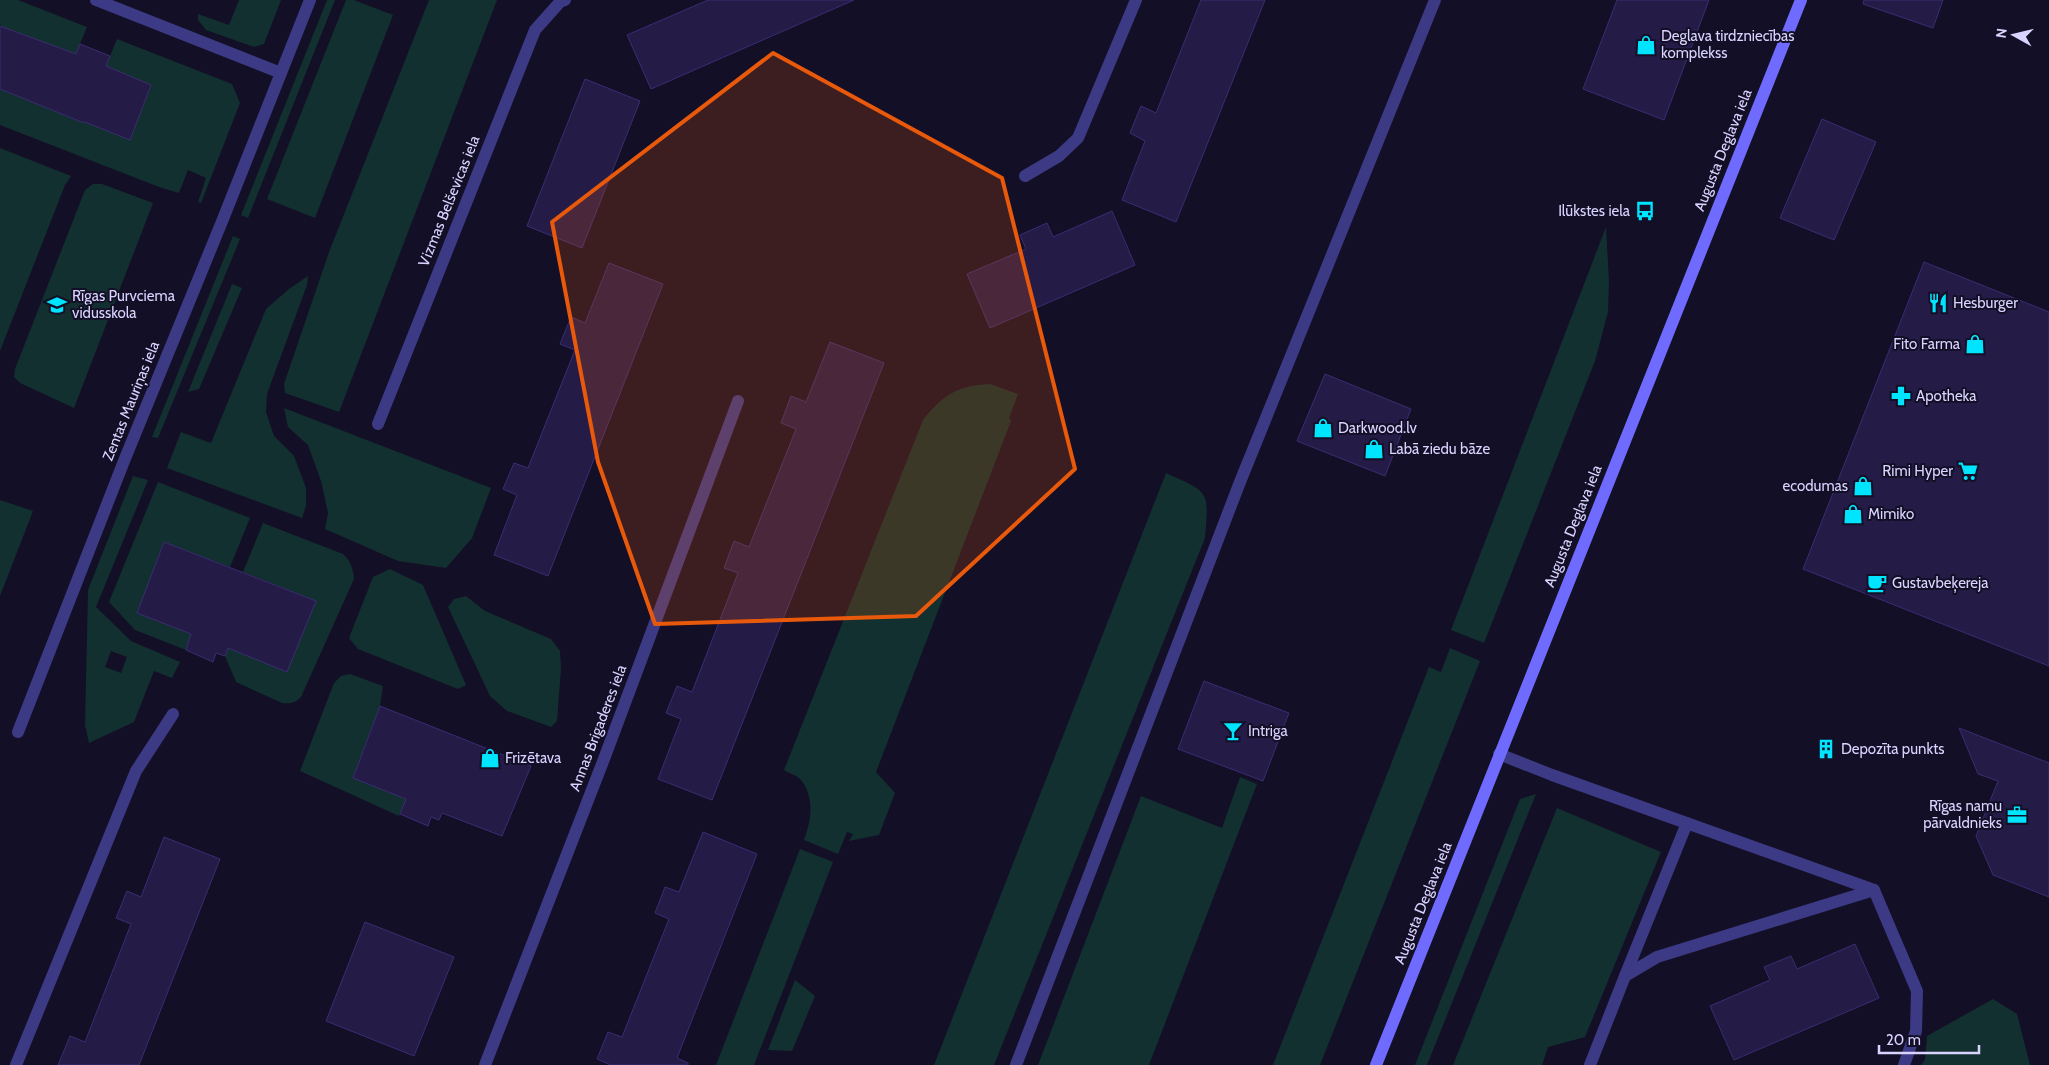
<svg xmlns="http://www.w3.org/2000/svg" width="2049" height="1065" font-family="Cabin,sans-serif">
  <rect width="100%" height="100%" fill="#130f26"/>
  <g fill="#12302f" fill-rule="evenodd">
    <path d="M 0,0 L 18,0 L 87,27 L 76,54 L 2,27 L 0,24 Z"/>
    <path d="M 239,0 L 281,0 L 264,44 L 254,47 L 206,30 L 198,20 L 198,14 L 229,25 Z"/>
    <path d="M 327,0 L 335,0 L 248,218 L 241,215 Z"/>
    <path d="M 346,0 L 354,0 L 393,15 L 315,218 L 267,199 Z"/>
    <path d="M 429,0 L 497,0 L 339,412 L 285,393 L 284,384 L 329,252 Z"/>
    <path d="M 117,39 L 232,84 L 240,103 L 201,203 L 198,202 L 206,178 L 188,170 L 179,193 L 159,187 L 0,125 L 0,89 L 84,123 L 85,122 L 130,139 L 151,86 L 106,66 Z"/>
    <path d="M 0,148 L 71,176 L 65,185 L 0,351 Z"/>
    <path d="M 93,184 L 102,184 L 153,203 L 74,408 L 20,383 L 14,377 L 15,369 L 85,190 Z"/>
    <path d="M 1606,227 L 1609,281 L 1608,312 L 1595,361 L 1484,643 L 1451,630 Z"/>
    <path d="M 233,236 L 240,239 L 158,438 L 152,437 Z"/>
    <path d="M 308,276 L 307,285 L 267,394 L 266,412 L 274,436 L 294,456 L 306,488 L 306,506 L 302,518 L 167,468 L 181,432 L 211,443 L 266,309 L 289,289 Z"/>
    <path d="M 232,284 L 242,288 L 199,389 L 188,392 Z"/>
    <path d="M 990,384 L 1018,394 L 1009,418 L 1011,421 L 876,772 L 895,793 L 879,835 L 849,841 L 853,834 L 847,832 L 838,854 L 804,840 C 811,822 815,797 801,780 C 798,776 789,773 784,770 L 923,420 C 944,394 957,386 990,384 Z"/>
    <path d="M 284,408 L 491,488 L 472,538 L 446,568 L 398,561 L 325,529 L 328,513 L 321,481 L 308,445 L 288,427 Z"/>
    <path d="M 1166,473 C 1210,493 1209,490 1205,538 L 994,1065 L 934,1065 Z"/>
    <path d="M 133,476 L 148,480 L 96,607 L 131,641 L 180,662 L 172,678 L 154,671 L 134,722 L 89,743 L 85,725 L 88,590 ZM 111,651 L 127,657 L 121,673 L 105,667 Z"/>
    <path d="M 158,482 L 250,518 L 230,567 L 164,542 L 137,613 L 191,634 L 186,650 L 135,630 L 109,602 Z"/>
    <path d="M 0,500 L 33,511 L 0,596 Z"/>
    <path d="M 263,523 L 343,554 C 350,560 354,570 354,579 L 301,697 C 295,703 291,704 282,703 L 236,682 L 225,656 L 228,648 L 287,671 L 316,601 L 243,572 Z"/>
    <path d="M 390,569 L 423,585 L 466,685 L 458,689 L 358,649 L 349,638 L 373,577 Z"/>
    <path d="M 466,596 L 485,611 L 551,639 L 560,651 L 561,669 L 557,721 L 551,727 L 507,711 L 490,696 L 448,607 L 454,599 Z"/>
    <path d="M 1450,648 L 1480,661 L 1320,1065 L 1273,1065 L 1429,667 L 1441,672 Z"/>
    <path d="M 350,674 L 383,686 L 380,706 L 353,777 L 406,799 L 399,816 L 300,771 L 334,683 L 341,676 Z"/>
    <path d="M 1240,777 L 1257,784 L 1149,1065 L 1038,1065 L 1141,796 L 1222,828 Z"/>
    <path d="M 1536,794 L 1427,1065 L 1415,1065 L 1520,799 Z"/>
    <path d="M 1557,808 L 1661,852 L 1585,1037 L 1548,1047 L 1542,1065 L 1453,1065 Z"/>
    <path d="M 800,849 L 833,862 L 754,1065 L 716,1065 Z"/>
    <path d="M 795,980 L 815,996 L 792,1051 L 768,1050 Z"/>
    <path d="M 1993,999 L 2017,1014 L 2030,1065 L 1921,1065 L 1925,1060 L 1927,1036 Z"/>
  </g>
  <g fill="#241b47" stroke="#3b2d73">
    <path d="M 708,0 L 854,0 L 651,89 L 627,35 Z"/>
    <path d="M 1201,0 L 1265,0 L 1176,222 L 1122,200 L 1145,141 L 1130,133 L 1141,106 L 1156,113 Z"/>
    <path d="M 1617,0 L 1709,0 L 1664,120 L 1583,89 Z"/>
    <path d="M 1864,0 L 1943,0 L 1933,28 L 1863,4 Z"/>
    <path d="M 0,26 L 76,54 L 80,44 L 110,56 L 106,66 L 151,85 L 130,140 L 85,122 L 84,123 L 0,89 Z"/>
    <path d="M 585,79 L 640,101 L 582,248 L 527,226 Z"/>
    <path d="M 1822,119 L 1876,142 L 1834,240 L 1780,218 Z"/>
    <path d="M 1112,211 L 1135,265 L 990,328 L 967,274 L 1026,249 L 1020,235 L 1047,223 L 1053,237 Z"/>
    <path d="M 1924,262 L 2049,312 L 2049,666 L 1803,569 Z"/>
    <path d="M 609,263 L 663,284 L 548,576 L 494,555 L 517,495 L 503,489 L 514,463 L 528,468 L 575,350 L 560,344 L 571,317 L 585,323 Z"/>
    <path d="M 830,342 L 884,363 L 712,800 L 658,779 L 681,719 L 666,713 L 677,686 L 692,692 L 738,573 L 724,568 L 734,541 L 749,547 L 796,429 L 781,423 L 791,396 L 806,402 Z"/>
    <path d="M 1325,374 L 1411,409 L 1385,476 L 1297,441 Z"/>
    <path d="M 164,542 L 316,601 L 287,672 L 228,648 L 225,656 L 216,653 L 213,662 L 186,650 L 191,634 L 137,613 Z"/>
    <path d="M 1204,681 L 1289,713 L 1263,781 L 1178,749 Z"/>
    <path d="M 380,706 L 531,766 L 502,836 L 442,813 L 439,820 L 431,817 L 428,826 L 400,814 L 406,799 L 353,778 Z"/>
    <path d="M 1959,728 L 2049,763 L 2049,897 L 1993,875 L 1976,836 L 1998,781 L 1978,774 Z"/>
    <path d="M 703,832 L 757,854 L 677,1058 L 688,1063 L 688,1065 L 611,1065 L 597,1059 L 608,1032 L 622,1037 L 669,919 L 655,913 L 665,887 L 679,892 Z"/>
    <path d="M 164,837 L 220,859 L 139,1065 L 58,1065 L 70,1036 L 85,1042 L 131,924 L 116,918 L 127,891 L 141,897 Z"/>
    <path d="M 365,922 L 454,957 L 414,1056 L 326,1021 Z"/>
    <path d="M 1855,944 L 1879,998 L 1734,1060 L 1710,1006 L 1770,980 L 1764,967 L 1791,956 L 1797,969 Z"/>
  </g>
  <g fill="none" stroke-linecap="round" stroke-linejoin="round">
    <g stroke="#3d3a85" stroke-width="12">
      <path d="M 96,0 L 281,73"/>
      <path d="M 1025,176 L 1059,156 L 1078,138 L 1136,0"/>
      <path d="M 378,424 L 535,30 L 560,2 L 565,0"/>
      <path d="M 18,732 L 124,461 L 223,219 L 310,0"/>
      <path d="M 1499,754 L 1552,775 L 1874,890 L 1917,991 L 1916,1031 L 1904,1065"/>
      <path d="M 1625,976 L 1687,823"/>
      <path d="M 16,1065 L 136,771 L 173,714"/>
      <path d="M 485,1065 L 604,759 L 738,401"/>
      <path d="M 1016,1065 L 1240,482 L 1435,0"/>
      <path d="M 1590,1065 L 1625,976 L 1657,957 L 1874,890"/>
    </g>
    <path stroke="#6f6bff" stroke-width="12" d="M 1376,1065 L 1801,0"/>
  </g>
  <path fill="#e8590c" fill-opacity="0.2" stroke="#e8590c" stroke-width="4" stroke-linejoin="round" d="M 773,53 L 1002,178 L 1075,469 L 916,616 L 655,624 L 598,462 L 552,222 Z"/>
  <defs>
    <symbol id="shop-bare" viewBox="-9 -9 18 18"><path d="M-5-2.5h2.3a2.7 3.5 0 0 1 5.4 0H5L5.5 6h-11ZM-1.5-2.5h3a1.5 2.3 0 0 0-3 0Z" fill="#00e5ff" stroke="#130f26" stroke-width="2.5" paint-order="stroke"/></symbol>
    <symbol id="bus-bare" viewBox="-9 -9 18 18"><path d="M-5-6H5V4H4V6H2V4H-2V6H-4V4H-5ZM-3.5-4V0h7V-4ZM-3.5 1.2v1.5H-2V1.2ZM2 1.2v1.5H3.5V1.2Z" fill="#00e5ff" stroke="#130f26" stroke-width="2.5" paint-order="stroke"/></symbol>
    <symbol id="restaurant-bare" viewBox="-9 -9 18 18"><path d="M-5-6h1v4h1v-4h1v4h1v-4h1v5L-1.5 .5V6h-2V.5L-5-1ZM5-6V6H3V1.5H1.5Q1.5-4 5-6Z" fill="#00e5ff" stroke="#130f26" stroke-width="2.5" paint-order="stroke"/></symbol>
    <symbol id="school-bare" viewBox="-9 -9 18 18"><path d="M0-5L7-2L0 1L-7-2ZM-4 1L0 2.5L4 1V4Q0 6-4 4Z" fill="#00e5ff" stroke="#130f26" stroke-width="2.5" paint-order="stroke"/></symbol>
    <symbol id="pharmacy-bare" viewBox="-9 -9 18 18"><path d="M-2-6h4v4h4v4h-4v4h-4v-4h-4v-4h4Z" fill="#00e5ff" stroke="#130f26" stroke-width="2.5" paint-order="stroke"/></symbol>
    <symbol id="supermarket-bare" viewBox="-9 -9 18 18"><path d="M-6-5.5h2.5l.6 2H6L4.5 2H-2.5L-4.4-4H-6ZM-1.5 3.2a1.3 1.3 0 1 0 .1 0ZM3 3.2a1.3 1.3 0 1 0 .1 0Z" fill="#00e5ff" stroke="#130f26" stroke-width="2.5" paint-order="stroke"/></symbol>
    <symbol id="cafe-bare" viewBox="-9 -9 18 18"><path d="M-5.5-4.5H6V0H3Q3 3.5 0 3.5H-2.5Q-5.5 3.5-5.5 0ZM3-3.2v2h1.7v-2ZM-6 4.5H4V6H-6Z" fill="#00e5ff" stroke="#130f26" stroke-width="2.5" paint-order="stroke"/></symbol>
    <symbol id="bar-bare" viewBox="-9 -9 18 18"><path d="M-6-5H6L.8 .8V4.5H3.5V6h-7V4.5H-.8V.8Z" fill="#00e5ff" stroke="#130f26" stroke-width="2.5" paint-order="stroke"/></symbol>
    <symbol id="building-bare" viewBox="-9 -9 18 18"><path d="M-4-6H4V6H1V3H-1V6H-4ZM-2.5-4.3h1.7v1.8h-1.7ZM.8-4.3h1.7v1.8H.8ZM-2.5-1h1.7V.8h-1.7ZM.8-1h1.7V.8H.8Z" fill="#00e5ff" stroke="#130f26" stroke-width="2.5" paint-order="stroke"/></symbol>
    <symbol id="office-bare" viewBox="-9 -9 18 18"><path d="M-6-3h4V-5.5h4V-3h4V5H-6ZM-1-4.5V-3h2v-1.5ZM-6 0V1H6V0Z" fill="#00e5ff" stroke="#130f26" stroke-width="2.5" paint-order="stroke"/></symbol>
  </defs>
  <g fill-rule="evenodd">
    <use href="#shop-bare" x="1632" y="31" width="28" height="28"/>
    <use href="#bus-bare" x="1631" y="197" width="28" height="28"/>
    <use href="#restaurant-bare" x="1924" y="289" width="28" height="28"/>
    <use href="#school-bare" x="43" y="291" width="28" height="28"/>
    <use href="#shop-bare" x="1961" y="330" width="28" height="28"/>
    <use href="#pharmacy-bare" x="1887" y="382" width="28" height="28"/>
    <use href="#shop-bare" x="1309" y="414" width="28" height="28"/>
    <use href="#shop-bare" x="1360" y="435" width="28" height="28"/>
    <use href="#supermarket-bare" x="1954" y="457" width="28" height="28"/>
    <use href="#shop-bare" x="1849" y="472" width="28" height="28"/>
    <use href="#shop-bare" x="1839" y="500" width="28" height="28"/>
    <use href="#cafe-bare" x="1863" y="569" width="28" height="28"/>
    <use href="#bar-bare" x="1219" y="717" width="28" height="28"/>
    <use href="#building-bare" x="1812" y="735" width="28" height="28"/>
    <use href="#shop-bare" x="476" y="744" width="28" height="28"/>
    <use href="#office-bare" x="2003" y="801" width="28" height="28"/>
  </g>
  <g text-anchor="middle" stroke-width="4" stroke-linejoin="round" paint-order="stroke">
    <g font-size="15" fill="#d9d4ff" stroke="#130f26" text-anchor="start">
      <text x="1661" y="41">Deglava tirdzniecības<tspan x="1661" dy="17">komplekss</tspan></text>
      <text x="1630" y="216" text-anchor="end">Ilūkstes iela</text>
      <text x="72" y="301">Rīgas Purvciema<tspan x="72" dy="17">vidusskola</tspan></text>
      <text x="1953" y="308">Hesburger</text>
      <text x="1960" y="349" text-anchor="end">Fito Farma</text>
      <text x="1916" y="401">Apotheka</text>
      <text x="1338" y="433">Darkwood.lv</text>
      <text x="1389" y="454">Labā ziedu bāze</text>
      <text x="1953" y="476" text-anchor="end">Rimi Hyper</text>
      <text x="1848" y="491" text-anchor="end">ecodumas</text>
      <text x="1868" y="519">Mimiko</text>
      <text x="1892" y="588">Gustavbeķereja</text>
      <text x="1248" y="736">Intriga</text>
      <text x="1841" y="754">Depozīta punkts</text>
      <text x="505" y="763">Frizētava</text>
      <text x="2002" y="811" text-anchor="end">Rīgas namu<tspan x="2002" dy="17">pārvaldnieks</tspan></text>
    </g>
    <g font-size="15" fill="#d9d4ff" stroke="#130f26">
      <text transform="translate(1723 150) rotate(-68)" y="5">Augusta Deglava iela</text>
      <text transform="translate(449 201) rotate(-68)" y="5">Vizmas Belševicas iela</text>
      <text transform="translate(131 401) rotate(-68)" y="5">Zentas Mauriņas iela</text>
      <text transform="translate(1573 526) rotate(-68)" y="5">Augusta Deglava iela</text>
      <text transform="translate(598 728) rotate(-69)" y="5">Annas Brigaderes iela</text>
      <text transform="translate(1423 903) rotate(-68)" y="5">Augusta Deglava iela</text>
    </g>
  </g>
  <g transform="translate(2014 35) rotate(278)" stroke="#130f26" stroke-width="4" paint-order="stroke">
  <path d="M0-4L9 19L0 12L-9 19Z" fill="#d9d4ff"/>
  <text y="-8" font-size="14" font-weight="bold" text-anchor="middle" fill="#d9d4ff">N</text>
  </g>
  <path d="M1879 1045v8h100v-8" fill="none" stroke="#d9d4ff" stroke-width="2.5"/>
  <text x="1886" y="1045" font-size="15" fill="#d9d4ff" stroke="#130f26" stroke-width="4" paint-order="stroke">20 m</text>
</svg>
